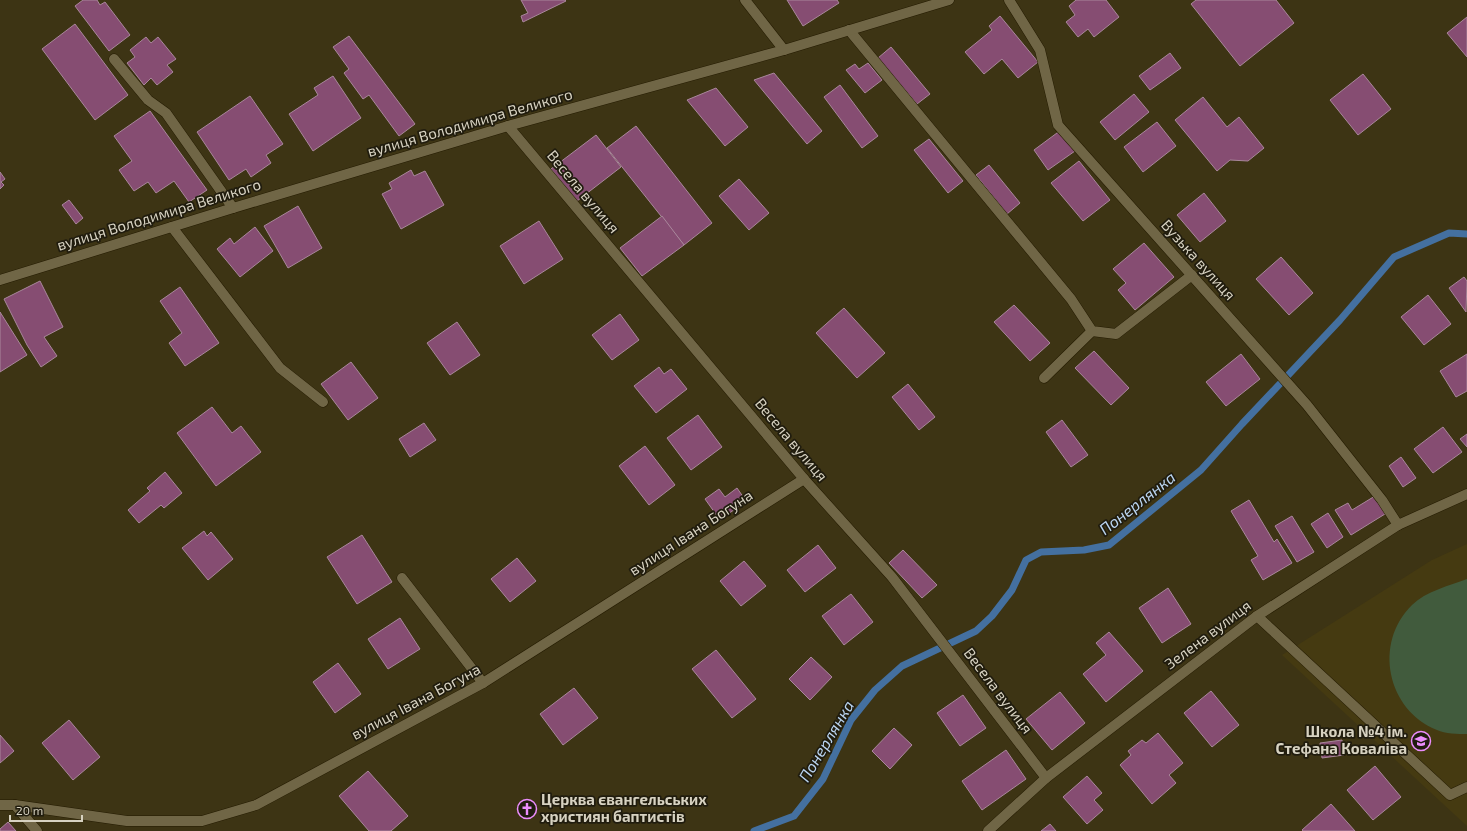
<svg xmlns="http://www.w3.org/2000/svg" width="1467" height="831" font-family="'Exo 2',sans-serif">
  <rect width="100%" height="100%" fill="#3d3414"/>
  <path fill="#453a11" d="M 1467,544 L 1467,826 L 1282,655 L 1432,560 Z"/>
  <path fill="#415b3d" d="M 1467,579 L 1467,734 C 1458,734 1445,734 1437,730 C 1387,710 1373,643 1412,605 C 1426,591 1449,586 1467,579 Z"/>
  <g fill="none" stroke-linecap="round" stroke-linejoin="round">
    <path stroke="#4470a0" stroke-width="7" d="M 754,831 L 794,816 L 823,779 L 851,720 L 875,690 L 902,666 L 976,631 L 992,616 L 1012,590 L 1026,560 L 1041,552 L 1084,550 L 1109,545 L 1201,470 L 1242,424 L 1340,320 L 1394,257 L 1449,233 L 1467,234"/>
  </g>
  <g fill="#864d72" stroke="#a9879b">
    <path d="M 83,0 L 97,0 L 100,5 L 105,2 L 130,35 L 109,51 L 75,6 Z"/>
    <path d="M 521,0 L 565,0 L 566,1 L 523,22 L 521,16 L 528,13 Z"/>
    <path d="M 787,0 L 837,0 L 839,3 L 803,26 Z"/>
    <path d="M 1076,0 L 1106,0 L 1119,17 L 1094,37 L 1088,29 L 1078,37 L 1066,22 L 1075,15 L 1069,6 Z"/>
    <path d="M 1196,0 L 1276,0 L 1294,23 L 1240,66 L 1191,4 Z"/>
    <path d="M 1000,16 L 1038,62 L 1018,78 L 1002,59 L 984,74 L 965,52 L 992,30 L 989,26 Z"/>
    <path d="M 1467,17 L 1467,57 L 1447,33 Z"/>
    <path d="M 75,24 L 128,95 L 95,120 L 42,49 Z"/>
    <path d="M 349,36 L 415,124 L 399,136 L 369,95 L 363,99 L 344,73 L 349,69 L 333,47 Z"/>
    <path d="M 146,37 L 151,43 L 158,37 L 176,59 L 167,65 L 173,72 L 157,85 L 151,78 L 144,85 L 127,63 L 135,57 L 130,50 Z"/>
    <path d="M 891,47 L 930,94 L 917,104 L 878,58 Z"/>
    <path d="M 1170,53 L 1181,68 L 1150,90 L 1139,76 Z"/>
    <path d="M 868,63 L 882,80 L 865,93 L 846,70 L 855,64 L 859,69 Z"/>
    <path d="M 774,73 L 822,131 L 807,144 L 754,80 Z"/>
    <path d="M 1363,74 L 1391,109 L 1358,135 L 1330,100 Z"/>
    <path d="M 333,76 L 361,118 L 313,151 L 289,114 L 318,95 L 314,88 Z"/>
    <path d="M 840,85 L 878,136 L 862,148 L 824,97 Z"/>
    <path d="M 716,88 L 748,127 L 725,146 L 687,100 Z"/>
    <path d="M 1134,94 L 1149,112 L 1115,140 L 1100,122 Z"/>
    <path d="M 250,96 L 283,144 L 266,155 L 271,163 L 251,177 L 246,169 L 229,180 L 197,132 Z"/>
    <path d="M 1203,97 L 1227,127 L 1239,117 L 1264,148 L 1248,161 L 1230,160 L 1217,171 L 1175,120 Z"/>
    <path d="M 150,111 L 207,190 L 189,202 L 174,181 L 156,193 L 148,182 L 134,191 L 119,170 L 132,161 L 114,136 Z"/>
    <path d="M 1157,122 L 1176,146 L 1143,172 L 1124,147 Z"/>
    <path d="M 636,126 L 712,223 L 684,245 L 607,148 Z"/>
    <path d="M 1061,130 L 1075,151 L 1048,170 L 1034,150 Z"/>
    <path d="M 596,135 L 621,167 L 577,201 L 551,169 Z"/>
    <path d="M 929,139 L 963,181 L 948,193 L 914,150 Z"/>
    <path d="M 1079,161 L 1110,200 L 1083,221 L 1051,183 Z"/>
    <path d="M 989,165 L 1020,203 L 1007,214 L 976,175 Z"/>
    <path d="M 411,170 L 414,176 L 425,171 L 444,205 L 401,229 L 382,194 L 392,189 L 389,183 Z"/>
    <path d="M 0,172 L 5,179 L 1,182 L 4,185 L 0,189 Z"/>
    <path d="M 739,179 L 769,213 L 749,230 L 719,196 Z"/>
    <path d="M 1204,193 L 1226,221 L 1200,242 L 1177,215 Z"/>
    <path d="M 69,200 L 83,218 L 76,224 L 62,205 Z"/>
    <path d="M 298,206 L 322,248 L 288,268 L 264,226 Z"/>
    <path d="M 662,216 L 684,245 L 642,276 L 620,248 Z"/>
    <path d="M 539,221 L 563,259 L 524,284 L 500,246 Z"/>
    <path d="M 255,227 L 273,251 L 240,277 L 217,249 L 230,238 L 234,244 Z"/>
    <path d="M 1144,243 L 1174,277 L 1135,310 L 1118,290 L 1126,283 L 1113,269 Z"/>
    <path d="M 1281,257 L 1313,293 L 1289,315 L 1256,279 Z"/>
    <path d="M 1464,277 L 1467,281 L 1466,312 L 1449,288 Z"/>
    <path d="M 40,281 L 63,327 L 44,337 L 57,356 L 41,367 L 27,345 L 4,299 Z"/>
    <path d="M 180,287 L 219,343 L 185,366 L 169,343 L 182,333 L 160,301 Z"/>
    <path d="M 1428,295 L 1451,324 L 1424,345 L 1401,317 Z"/>
    <path d="M 1014,305 L 1050,343 L 1030,361 L 994,322 Z"/>
    <path d="M 844,308 L 885,353 L 857,378 L 816,333 Z"/>
    <path d="M 0,312 L 27,355 L 0,372 Z"/>
    <path d="M 620,314 L 639,340 L 612,360 L 592,335 Z"/>
    <path d="M 457,322 L 480,355 L 450,375 L 427,343 Z"/>
    <path d="M 1094,351 L 1129,388 L 1111,405 L 1075,368 Z"/>
    <path d="M 1241,354 L 1260,379 L 1226,406 L 1206,382 Z"/>
    <path d="M 1467,354 L 1467,391 L 1456,397 L 1440,371 Z"/>
    <path d="M 351,362 L 378,398 L 348,420 L 321,384 Z"/>
    <path d="M 659,367 L 664,374 L 671,369 L 687,389 L 656,413 L 634,386 Z"/>
    <path d="M 908,384 L 935,417 L 919,430 L 892,397 Z"/>
    <path d="M 212,407 L 232,433 L 241,426 L 261,452 L 216,486 L 177,433 Z"/>
    <path d="M 698,415 L 722,447 L 691,470 L 667,438 Z"/>
    <path d="M 1062,420 L 1088,455 L 1071,467 L 1046,432 Z"/>
    <path d="M 424,423 L 436,440 L 410,457 L 399,439 Z"/>
    <path d="M 1443,427 L 1462,452 L 1433,473 L 1414,449 Z"/>
    <path d="M 1467,434 L 1467,447 L 1460,439 Z"/>
    <path d="M 645,446 L 675,485 L 649,505 L 619,466 Z"/>
    <path d="M 1401,457 L 1416,478 L 1403,487 L 1389,466 Z"/>
    <path d="M 165,472 L 182,493 L 164,508 L 161,505 L 139,523 L 128,510 L 150,491 L 147,488 Z"/>
    <path d="M 737,488 L 746,501 L 720,520 L 705,499 L 719,489 L 725,497 Z"/>
    <path d="M 1375,496 L 1385,514 L 1351,535 L 1335,510 L 1348,503 L 1352,510 Z"/>
    <path d="M 1249,500 L 1274,542 L 1277,539 L 1292,563 L 1263,580 L 1251,560 L 1258,556 L 1231,511 Z"/>
    <path d="M 1328,513 L 1343,537 L 1327,548 L 1311,524 Z"/>
    <path d="M 1292,516 L 1314,552 L 1297,562 L 1275,526 Z"/>
    <path d="M 204,531 L 207,536 L 211,532 L 233,559 L 208,580 L 182,548 Z"/>
    <path d="M 362,535 L 392,582 L 357,604 L 327,557 Z"/>
    <path d="M 818,545 L 836,568 L 805,592 L 787,570 Z"/>
    <path d="M 903,550 L 937,585 L 922,598 L 889,563 Z"/>
    <path d="M 517,558 L 536,581 L 510,602 L 491,579 Z"/>
    <path d="M 744,561 L 766,586 L 741,606 L 720,581 Z"/>
    <path d="M 1168,588 L 1191,624 L 1162,643 L 1139,608 Z"/>
    <path d="M 851,594 L 873,622 L 844,645 L 822,616 Z"/>
    <path d="M 400,618 L 420,649 L 388,669 L 368,639 Z"/>
    <path d="M 1109,632 L 1143,671 L 1106,702 L 1083,674 L 1106,655 L 1096,643 Z"/>
    <path d="M 716,650 L 756,699 L 732,718 L 692,669 Z"/>
    <path d="M 811,657 L 832,677 L 810,700 L 789,679 Z"/>
    <path d="M 338,663 L 361,694 L 335,713 L 313,682 Z"/>
    <path d="M 574,688 L 598,718 L 563,745 L 540,714 Z"/>
    <path d="M 1211,691 L 1239,725 L 1212,747 L 1184,713 Z"/>
    <path d="M 1060,692 L 1085,723 L 1052,750 L 1026,719 Z"/>
    <path d="M 963,695 L 986,728 L 960,746 L 937,713 Z"/>
    <path d="M 69,720 L 100,757 L 73,780 L 42,743 Z"/>
    <path d="M 894,728 L 912,745 L 890,769 L 872,751 Z"/>
    <path d="M 1158,733 L 1183,763 L 1169,775 L 1176,783 L 1152,804 L 1120,765 L 1131,755 L 1128,751 L 1142,740 L 1146,743 Z"/>
    <path d="M 0,735 L 14,751 L 0,763 Z"/>
    <path d="M 1342,740 L 1344,755 L 1322,758 L 1320,743 Z"/>
    <path d="M 1006,750 L 1026,779 L 982,810 L 962,781 Z"/>
    <path d="M 1375,766 L 1401,797 L 1373,820 L 1347,790 Z"/>
    <path d="M 368,771 L 408,816 L 391,831 L 369,831 L 339,796 Z"/>
    <path d="M 1087,776 L 1102,793 L 1094,800 L 1103,810 L 1087,824 L 1063,797 Z"/>
    <path d="M 1331,804 L 1355,831 L 1303,831 L 1302,830 Z"/>
    <path d="M 8,822 L 16,831 L 0,831 L 0,829 Z"/>
    <path d="M 1050,824 L 1056,831 L 1041,831 Z"/>
  </g>
  <g fill="none" stroke-linecap="round" stroke-linejoin="round">
    <defs>
      <g id="minor">
        <path d="M 745,0 L 784,50"/>
        <path d="M 1009,0 L 1040,50 L 1058,125 L 1307,405 L 1382,500 L 1398,525"/>
        <path d="M 849,30 L 1071,299 L 1092,331 L 1116,334 L 1192,275"/>
        <path d="M 114,59 L 148,100 L 166,113 L 233,208"/>
        <path d="M 508,126 L 804,479 L 892,577 L 1046,778"/>
        <path d="M 172,227 L 280,368 L 323,402"/>
        <path d="M 0,280 L 233,208 L 508,126 L 784,50 L 949,0"/>
        <path d="M 1044,378 L 1092,331"/>
        <path d="M 402,578 L 483,683"/>
        <path d="M 1257,616 L 1450,795 L 1467,787"/>
        <path d="M 0,805 L 15,805 L 127,821 L 202,821 L 256,805 L 483,683 L 804,479"/>
        <path d="M 15,805 L 37,831"/>
        <path d="M 988,831 L 1046,778 L 1257,616 L 1398,525 L 1467,494"/>
      </g>
    </defs>
    <use href="#minor" stroke="#241b00" stroke-width="11"/>
    <use href="#minor" stroke="#706646" stroke-width="10"/>
  </g>
  <defs>
    <symbol id="school-ring" viewBox="-11 -11 22 22"><circle r="9.5" fill="#201c0e" stroke="#eb8dfc" stroke-width="1.5"/><path d="M0-5L7-2L0 1L-7-2ZM-4 1L0 2.5L4 1V4Q0 6-4 4Z" fill="#eb8dfc"/></symbol>
    <symbol id="church-ring" viewBox="-11 -11 22 22"><circle r="9.5" fill="#201c0e" stroke="#eb8dfc" stroke-width="1.5"/><path d="M-1.2-6h2.4v3.5h3.3v2.4h-3.3V6h-2.4V-.1h-3.3v-2.4h3.3Z" fill="#eb8dfc"/></symbol>
  </defs>
  <g fill-rule="evenodd">
    <use href="#school-ring" x="1410" y="730" width="22" height="22"/>
    <use href="#church-ring" x="516" y="798" width="22" height="22"/>
  </g>
  <g text-anchor="middle" stroke-width="3.5" stroke-linejoin="round" paint-order="stroke">
    <g font-size="15" fill="#d7d2c1" stroke="#201c0e">
      <text transform="translate(470 123) rotate(-16)" y="5">вулиця Володимира Великого</text>
      <text transform="translate(583 192) rotate(50)" y="5">Весела вулиця</text>
      <text transform="translate(159 215) rotate(-17)" y="5">вулиця Володимира Великого</text>
      <text transform="translate(1198 260) rotate(48)" y="5">Вузька вулиця</text>
      <text transform="translate(791 440) rotate(50)" y="5">Весела вулиця</text>
      <text transform="translate(691 533) rotate(-33)" y="5">вулиця Івана Богуна</text>
      <text transform="translate(1208 635) rotate(-37)" y="5">Зелена вулиця</text>
      <text transform="translate(998 691) rotate(53)" y="5">Весела вулиця</text>
      <text transform="translate(416 702) rotate(-28)" y="5">вулиця Івана Богуна</text>
    </g>
    <g font-size="15" font-weight="bold" fill="#d7d2c1" stroke="#201c0e" text-anchor="end">
      <text x="1407" y="737">Школа №4 ім.<tspan x="1407" dy="17">Стефана Коваліва</tspan></text>
      <text x="541" y="805" text-anchor="start">Церква євангельських<tspan x="541" dy="17">християн баптистів</tspan></text>
    </g>
    <g font-size="16" font-style="italic" fill="#bad4f0" stroke="#201c0e">
      <text transform="translate(1137 503) rotate(-38)" y="6">Понерлянка</text>
      <text transform="translate(826 741) rotate(-59)" y="6">Понерлянка</text>
    </g>
  </g>
  <path d="M10 815v6h72v-6" fill="none" stroke="#d7d2c1" stroke-width="2"/>
  <text x="16" y="815" font-size="12" fill="#d7d2c1" stroke="#201c0e" stroke-width="3" paint-order="stroke">20 m</text>
</svg>
